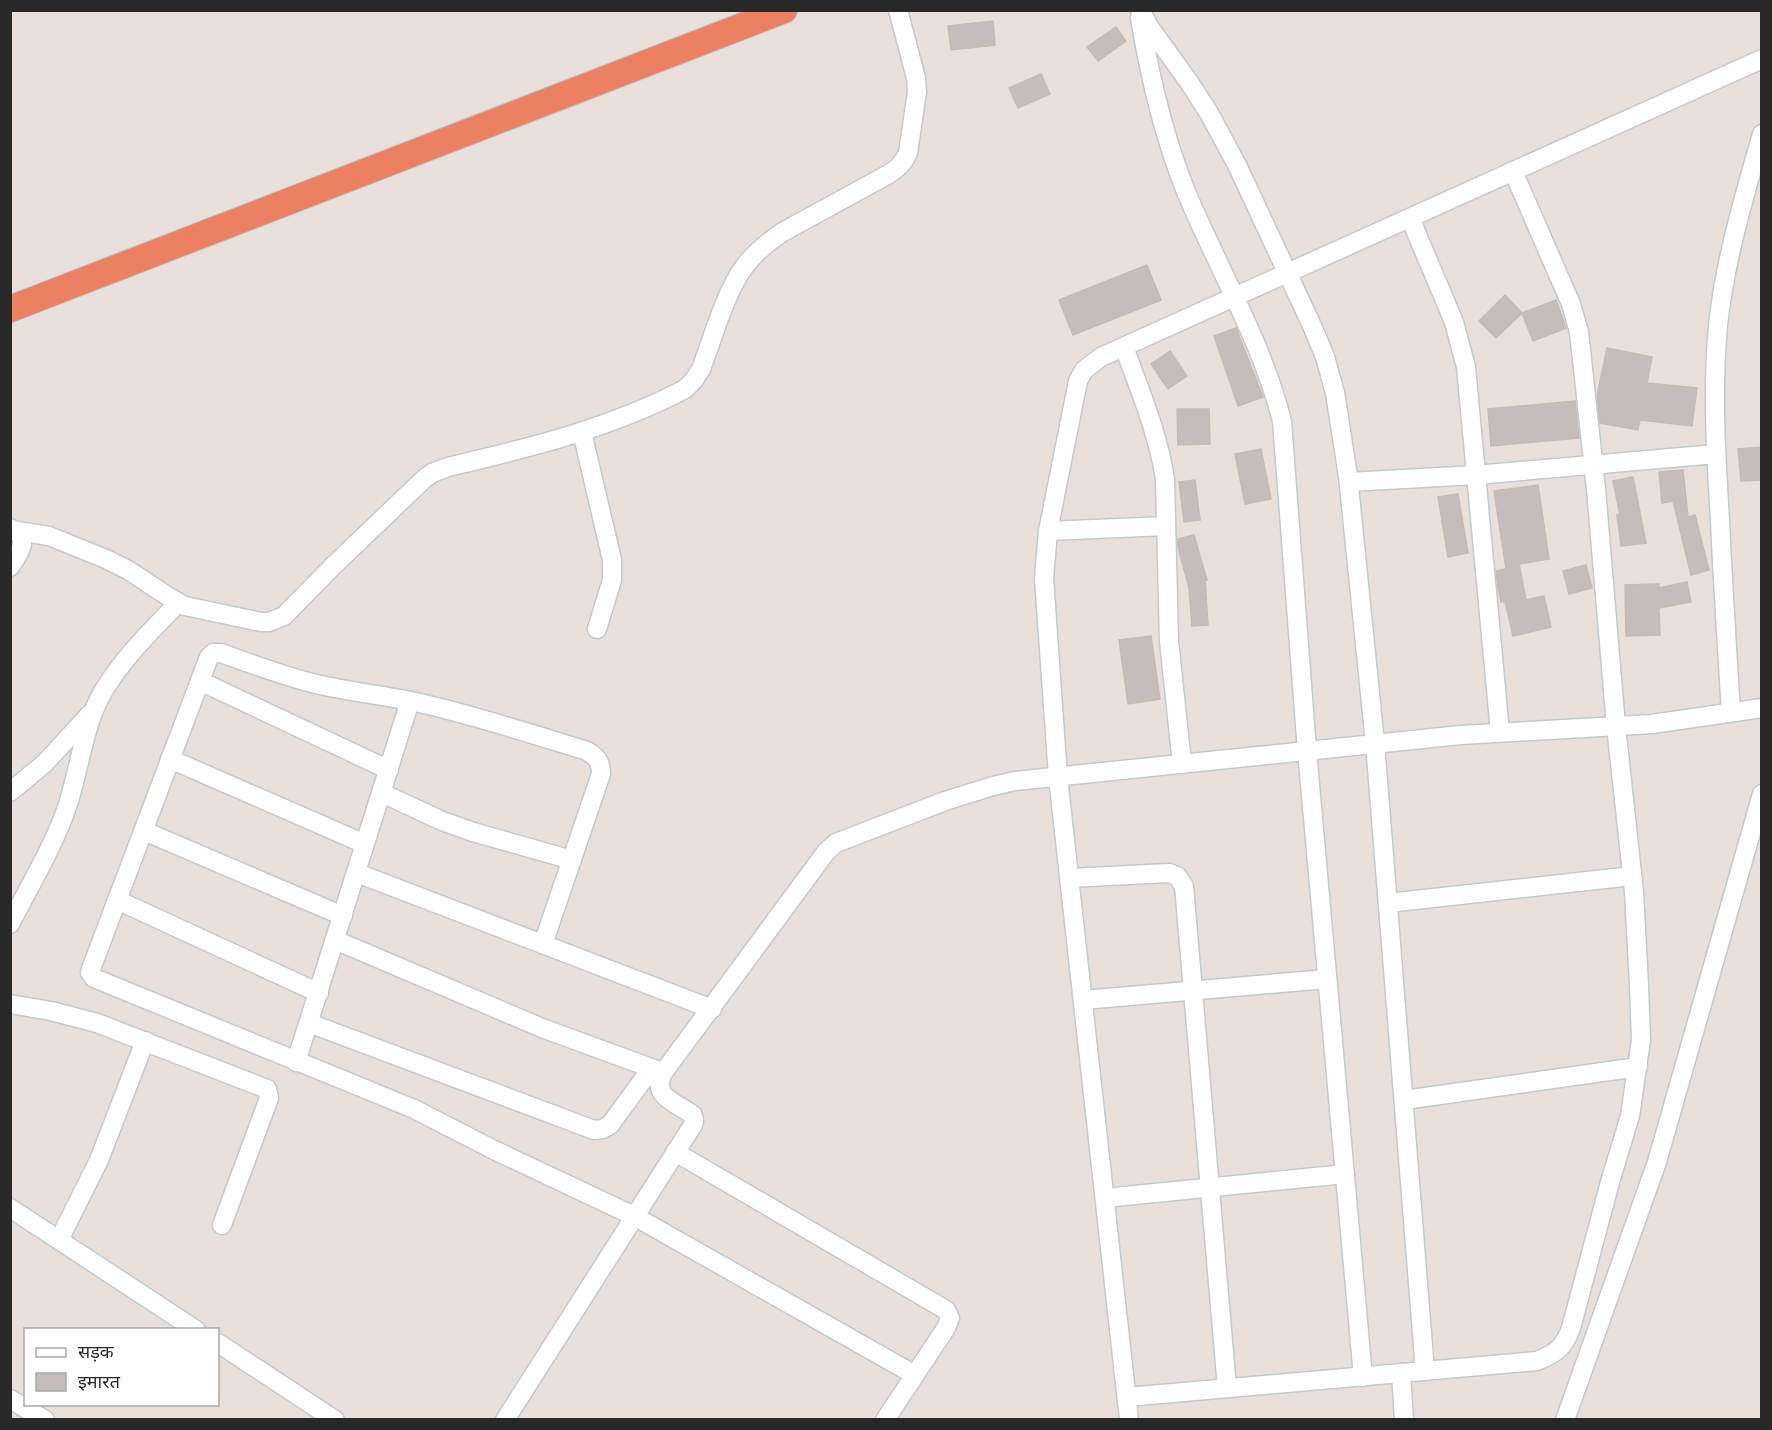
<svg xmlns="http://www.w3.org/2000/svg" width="1772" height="1430" font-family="Raleway,'Noto Sans Devanagari',sans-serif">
  <rect width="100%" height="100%" fill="#e9e0db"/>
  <g fill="#c4bdbb" stroke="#c4bbb5" stroke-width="1.5">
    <path d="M 993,21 L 995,45 L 951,50 L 948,26 Z"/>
    <path d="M 1116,27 L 1126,41 L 1098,61 L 1087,47 Z"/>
    <path d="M 1041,74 L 1050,94 L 1018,108 L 1009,88 Z"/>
    <path d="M 1147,265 L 1161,300 L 1073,335 L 1059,300 Z"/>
    <path d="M 1505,295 L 1522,313 L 1496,338 L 1479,321 Z"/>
    <path d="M 1556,300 L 1566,328 L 1533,341 L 1522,313 Z"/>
    <path d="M 1236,328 L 1263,397 L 1238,406 L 1214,336 Z"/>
    <path d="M 1607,348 L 1652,357 L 1647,383 L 1697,388 L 1692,426 L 1640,420 L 1638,430 L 1600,423 L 1597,396 Z"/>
    <path d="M 1170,351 L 1187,376 L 1168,389 L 1151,364 Z"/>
    <path d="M 1575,401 L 1579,438 L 1491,446 L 1488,409 Z"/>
    <path d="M 1177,409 L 1209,409 L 1210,444 L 1178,445 Z"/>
    <path d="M 1761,447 L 1761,480 L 1741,481 L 1738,449 Z"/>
    <path d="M 1261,449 L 1271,499 L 1245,504 L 1235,454 Z"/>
    <path d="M 1683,470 L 1688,517 L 1695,515 L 1709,570 L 1691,575 L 1673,501 L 1662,503 L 1659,472 Z"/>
    <path d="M 1633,477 L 1646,543 L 1621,546 L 1617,515 L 1620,515 L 1613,481 Z"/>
    <path d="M 1195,480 L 1200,520 L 1184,522 L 1179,482 Z"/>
    <path d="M 1538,485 L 1549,559 L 1519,564 L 1526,600 L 1544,596 L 1551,627 L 1513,636 L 1505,601 L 1501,602 L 1498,588 L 1496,571 L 1506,569 L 1494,491 Z"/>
    <path d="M 1458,494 L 1468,553 L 1448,557 L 1438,497 Z"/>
    <path d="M 1194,535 L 1207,580 L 1205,580 L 1208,625 L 1192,626 L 1189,588 L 1178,547 L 1178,539 Z"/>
    <path d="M 1586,565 L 1592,588 L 1569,594 L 1563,571 Z"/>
    <path d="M 1687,582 L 1691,602 L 1659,608 L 1660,635 L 1626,636 L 1625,585 L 1659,584 L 1659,588 Z"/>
    <path d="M 1151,636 L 1160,699 L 1128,704 L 1119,640 Z"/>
  </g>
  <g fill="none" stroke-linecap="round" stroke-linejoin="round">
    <defs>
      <g id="minor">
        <path d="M 1140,10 L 1150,28 L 1189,82 L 1209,113 L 1238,167 L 1313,328 L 1325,357 L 1335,393 L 1348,476 L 1375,743 L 1425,1371"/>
        <path d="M 1140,18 C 1150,78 1164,138 1187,194 C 1219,270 1262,342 1282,421 L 1307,751 L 1363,1377"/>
        <path d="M 1410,218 L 1454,322 L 1466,367 L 1500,732"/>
        <path d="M 1124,347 C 1140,391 1158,433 1165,479 L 1169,641 L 1182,764"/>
        <path d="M 582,432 L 612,560 L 612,580 L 597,629"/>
        <path d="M 1349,482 L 1476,475 L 1716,454"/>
        <path d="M 10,528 C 32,537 19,554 10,567"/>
        <path d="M 17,531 L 49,536 L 106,559 L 128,570 L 172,599 L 185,606 L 261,622 L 269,622 L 284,616 L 333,566 L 424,479 L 432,473 L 448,467 C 529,448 611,428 685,389 L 694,380 L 701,369 C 713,338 725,293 744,267 C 754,253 767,243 781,233 L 887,175 C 897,169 903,164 908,153 L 917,92 L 916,78 L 898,10"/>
        <path d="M 1048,531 L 1166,526"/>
        <path d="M 200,681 L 389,770"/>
        <path d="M 1731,712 C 1727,649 1723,585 1720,521 C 1716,456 1712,391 1718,325 C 1725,260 1744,197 1762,134"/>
        <path d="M 170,759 L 365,844"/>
        <path d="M 10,792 L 45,763 L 90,714"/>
        <path d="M 382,793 L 442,821 L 473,832 L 572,860"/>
        <path d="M 144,831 L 343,916"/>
        <path d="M 357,873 L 712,1009"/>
        <path d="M 1070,878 L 1169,873 L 1177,876 L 1184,886 L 1227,1388"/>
        <path d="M 117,900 L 319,993"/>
        <path d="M 1388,903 L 1632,876"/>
        <path d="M 10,924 C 30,885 54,846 68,804 C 80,767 84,723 104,690 C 124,657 152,630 178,603"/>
        <path d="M 335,940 L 542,1028 L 662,1072"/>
        <path d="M 543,944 L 601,774 C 601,762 597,757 587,751 C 532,734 477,716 420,703 C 384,695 348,692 312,683 C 281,675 251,664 221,653 L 213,653 L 209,657 L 91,969 L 90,973 L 94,978 L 414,1109 L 494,1150 L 634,1216 L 915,1375"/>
        <path d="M 1083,1000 L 1327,979"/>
        <path d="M 10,1004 L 51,1011 L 97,1023 L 267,1089 L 269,1098 L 222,1225"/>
        <path d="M 309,1023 L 594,1130 L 603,1129 L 610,1125 L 651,1069"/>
        <path d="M 296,1062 L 410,701"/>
        <path d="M 1404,1100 L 1638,1067"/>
        <path d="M 675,1152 L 946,1310 L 950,1318 L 946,1328 L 885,1420"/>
        <path d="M 1105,1198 L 1345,1174"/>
        <path d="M 10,1208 L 196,1330"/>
        <path d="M 59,1240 L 99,1160 L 145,1041"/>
        <path d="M 218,1343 L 335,1420"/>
        <path d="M 1401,1373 L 1404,1420"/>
        <path d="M 1127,1397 L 1537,1361 C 1556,1353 1564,1348 1571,1328 L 1610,1182 L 1630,1116 L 1641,1040 L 1639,986 L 1634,892 L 1616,726 L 1596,489 L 1579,332 L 1571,304 L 1513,171"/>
        <path d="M 10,1399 L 45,1420"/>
        <path d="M 505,1420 L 693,1125 L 694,1121 L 693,1115 C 678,1103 650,1097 663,1073 L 826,852 L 836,843 L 945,801 L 993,786 L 1015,781 L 1461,735 L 1652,724 L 1762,708"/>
        <path d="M 1129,1420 L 1058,777 L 1044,578 L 1048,531 L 1078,381 L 1084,370 L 1101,357 L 1762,59"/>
        <path d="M 1565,1420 L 1657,1162 L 1762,794"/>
      </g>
      <path id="highway" d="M 10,309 L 784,10"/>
    </defs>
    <use href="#minor" stroke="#c3c9d0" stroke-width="21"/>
    <use href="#highway" stroke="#bebebe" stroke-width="28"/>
    <use href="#minor" stroke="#fff" stroke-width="18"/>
    <use href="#highway" stroke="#ec8063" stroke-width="26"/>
  </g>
  <rect width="1772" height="1430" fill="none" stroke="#282828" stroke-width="24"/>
  <rect x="24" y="1328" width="195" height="78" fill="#ffffff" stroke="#a9a9a9" stroke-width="1.5"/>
  <rect x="36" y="1348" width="30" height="9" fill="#ffffff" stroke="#a9a9a9" stroke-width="1.5"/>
  <text x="78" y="1358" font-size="18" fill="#282828">सड़क</text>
  <rect x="36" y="1373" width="30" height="18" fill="#c4bdbb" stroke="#a9a9a9" stroke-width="1.5"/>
  <text x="78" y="1388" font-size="18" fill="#282828">इमारत</text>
</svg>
